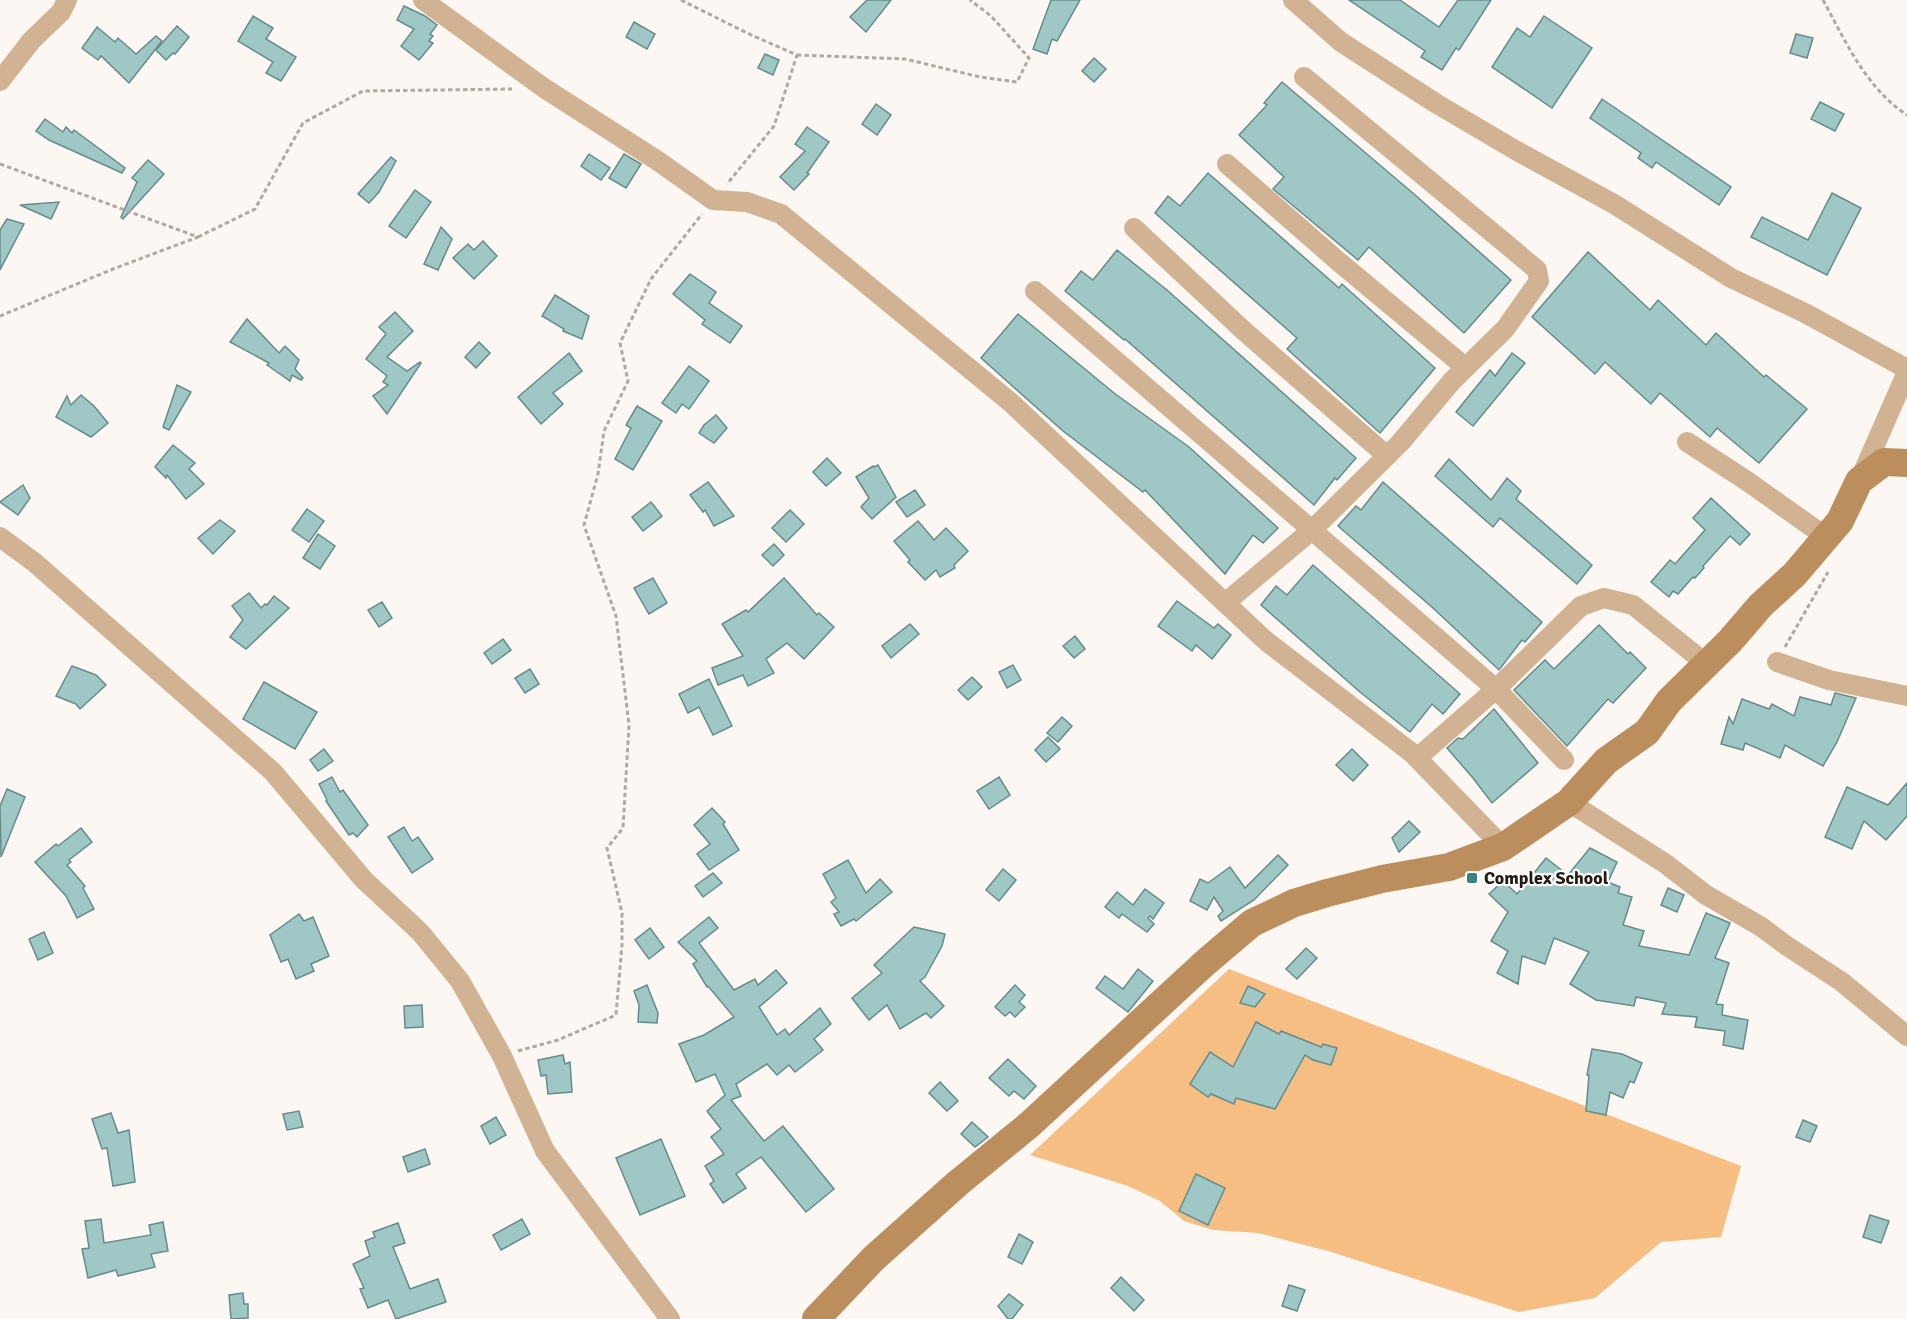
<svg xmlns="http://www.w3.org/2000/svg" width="1907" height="1319" font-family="Signika,sans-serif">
  <rect width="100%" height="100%" fill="#fcf7f2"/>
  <path fill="#f6be82" d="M 1229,969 L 1741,1166 L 1721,1237 L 1661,1242 L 1595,1298 L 1519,1312 L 1328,1251 L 1258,1233 L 1213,1230 L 1184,1221 L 1160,1201 L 1128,1186 L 1030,1155 Z"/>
  <g fill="#9ec7c6" stroke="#648c8b" stroke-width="1.5">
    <path d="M 867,0 L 891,0 L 866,32 L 850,17 Z"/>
    <path d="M 1051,0 L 1080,0 L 1057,41 L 1052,39 L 1047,54 L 1033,49 Z"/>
    <path d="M 1349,0 L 1400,0 L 1439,27 L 1458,0 L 1491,0 L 1459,50 L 1456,48 L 1442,70 L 1421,57 L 1425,51 Z"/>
    <path d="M 404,6 L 425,16 L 437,25 L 430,34 L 433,36 L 429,41 L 433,43 L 419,60 L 401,46 L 414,29 L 397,20 Z"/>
    <path d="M 253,16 L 273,28 L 266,39 L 296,57 L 281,81 L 266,73 L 273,62 L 238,41 Z"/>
    <path d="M 1544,16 L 1592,48 L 1552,108 L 1492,67 L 1517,28 L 1530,37 Z"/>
    <path d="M 634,22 L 655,34 L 647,49 L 626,37 Z"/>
    <path d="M 177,26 L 189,37 L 175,54 L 173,53 L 166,60 L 156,50 Z"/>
    <path d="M 97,27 L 115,42 L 118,38 L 136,54 L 156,36 L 162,41 L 129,83 L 101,56 L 98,60 L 82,48 Z"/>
    <path d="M 1796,34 L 1813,38 L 1807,58 L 1790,53 Z"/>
    <path d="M 765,54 L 779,60 L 773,75 L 758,68 Z"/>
    <path d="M 1094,58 L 1106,69 L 1094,82 L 1082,71 Z"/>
    <path d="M 1282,82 L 1414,194 L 1511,280 L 1464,333 L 1369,247 L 1358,260 L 1273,189 L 1284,177 L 1239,135 L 1267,105 L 1264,103 Z"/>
    <path d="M 1602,99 L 1731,187 L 1719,205 L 1656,162 L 1652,168 L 1638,158 L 1641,153 L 1590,118 Z"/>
    <path d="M 1820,102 L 1844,114 L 1835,131 L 1811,119 Z"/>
    <path d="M 876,104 L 891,115 L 877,135 L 862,124 Z"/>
    <path d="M 45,119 L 63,132 L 66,127 L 72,133 L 74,130 L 125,168 L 122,173 L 49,140 L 36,131 Z"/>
    <path d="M 807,127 L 829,142 L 807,173 L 809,174 L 794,190 L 780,177 L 805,151 L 795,144 Z"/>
    <path d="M 589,154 L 610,168 L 601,180 L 581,166 Z"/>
    <path d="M 624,154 L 641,164 L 626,188 L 609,178 Z"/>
    <path d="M 391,157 L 396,161 L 379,192 L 369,203 L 358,194 Z"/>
    <path d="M 148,160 L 164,174 L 123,219 L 121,217 L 137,182 L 132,178 Z"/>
    <path d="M 1208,173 L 1339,288 L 1342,284 L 1435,368 L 1380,433 L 1287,349 L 1297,338 L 1155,213 L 1168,196 L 1180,206 Z"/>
    <path d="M 415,190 L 431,202 L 406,238 L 389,226 Z"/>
    <path d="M 1832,193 L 1861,208 L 1827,275 L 1751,237 L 1762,217 L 1808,240 Z"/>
    <path d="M 59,202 L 51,219 L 20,205 Z"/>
    <path d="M 7,219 L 24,224 L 0,270 L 0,230 Z"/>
    <path d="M 441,227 L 452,239 L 438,270 L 424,264 Z"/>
    <path d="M 483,241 L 497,256 L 474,279 L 453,258 L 468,244 L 474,250 Z"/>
    <path d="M 1117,250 L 1167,290 L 1356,458 L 1337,480 L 1335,478 L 1314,505 L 1125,339 L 1124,340 L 1065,291 L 1081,271 L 1093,280 Z"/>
    <path d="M 1588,252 L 1650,310 L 1658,300 L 1706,345 L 1716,333 L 1764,377 L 1766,375 L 1807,409 L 1759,463 L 1717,428 L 1710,437 L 1660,393 L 1651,404 L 1605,362 L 1595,374 L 1532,317 Z"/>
    <path d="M 690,274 L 716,292 L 709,303 L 742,326 L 730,343 L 702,324 L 705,320 L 673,294 Z"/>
    <path d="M 555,295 L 589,316 L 582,339 L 563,331 L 564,329 L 542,316 Z"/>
    <path d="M 395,312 L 413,331 L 387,357 L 407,371 L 420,362 L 421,363 L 387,414 L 373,396 L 388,385 L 383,382 L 387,376 L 366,359 L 386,334 L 379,327 Z"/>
    <path d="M 1018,314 L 1114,393 L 1189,447 L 1278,528 L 1263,543 L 1253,535 L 1225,574 L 1145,490 L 1143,492 L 1063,431 L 981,358 Z"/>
    <path d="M 247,319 L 279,353 L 285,346 L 299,360 L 295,369 L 303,378 L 301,380 L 292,375 L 290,381 L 267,365 L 269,363 L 230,342 Z"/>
    <path d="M 479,342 L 490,353 L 476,368 L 465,357 Z"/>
    <path d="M 569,353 L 582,371 L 553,393 L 563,404 L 541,424 L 518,397 Z"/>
    <path d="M 1512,353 L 1525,363 L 1473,426 L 1456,412 L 1490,370 L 1495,376 Z"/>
    <path d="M 689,366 L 709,381 L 689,409 L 682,404 L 676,413 L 662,403 Z"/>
    <path d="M 177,385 L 191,392 L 169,430 L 163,427 Z"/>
    <path d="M 81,395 L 94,406 L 108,423 L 91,437 L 56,417 L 67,396 L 71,405 Z"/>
    <path d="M 637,406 L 662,421 L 633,470 L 615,459 L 631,428 L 626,425 Z"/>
    <path d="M 716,415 L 727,428 L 714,443 L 699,433 L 704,425 Z"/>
    <path d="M 173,445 L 195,463 L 189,469 L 204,484 L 186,499 L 167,475 L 166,478 L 155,467 Z"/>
    <path d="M 827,458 L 841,473 L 826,486 L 813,472 Z"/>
    <path d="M 1449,459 L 1491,500 L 1507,478 L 1521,491 L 1516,499 L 1592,565 L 1577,584 L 1500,518 L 1493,527 L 1435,476 Z"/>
    <path d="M 878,465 L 896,497 L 872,519 L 861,507 L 869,498 L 856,477 L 873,466 L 874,467 Z"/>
    <path d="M 708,482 L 734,516 L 714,526 L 705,510 L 703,512 L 690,495 Z"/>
    <path d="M 1383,482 L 1542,622 L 1525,642 L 1522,640 L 1499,670 L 1433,608 L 1338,526 L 1356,506 L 1361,510 Z"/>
    <path d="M 23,485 L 30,498 L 18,515 L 0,502 Z"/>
    <path d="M 915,490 L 925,505 L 907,517 L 896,502 Z"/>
    <path d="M 1711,498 L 1750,534 L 1740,545 L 1730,536 L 1703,566 L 1704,568 L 1695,578 L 1693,577 L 1678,594 L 1673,591 L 1669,597 L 1651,582 L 1670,560 L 1675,564 L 1705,530 L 1693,518 Z"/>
    <path d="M 651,502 L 662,516 L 643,531 L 632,517 Z"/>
    <path d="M 307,509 L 324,521 L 309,542 L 292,530 Z"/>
    <path d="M 790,510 L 804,524 L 786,542 L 772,528 Z"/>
    <path d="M 220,520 L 235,531 L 213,554 L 198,538 Z"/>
    <path d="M 918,521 L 934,540 L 946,528 L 968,551 L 954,565 L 955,568 L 940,577 L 936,570 L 925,580 L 908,562 L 910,560 L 894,541 Z"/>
    <path d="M 318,534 L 335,546 L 320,569 L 303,558 Z"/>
    <path d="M 774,544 L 784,555 L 773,566 L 762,555 Z"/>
    <path d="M 1313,565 L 1460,694 L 1443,714 L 1432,704 L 1410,732 L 1360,692 L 1261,605 L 1276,586 L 1287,595 Z"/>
    <path d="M 653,578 L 667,603 L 649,614 L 634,588 Z"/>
    <path d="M 784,578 L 817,615 L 819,613 L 834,627 L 804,659 L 787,643 L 766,659 L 774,673 L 748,686 L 743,675 L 718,685 L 712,668 L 743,656 L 722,624 L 746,610 L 748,612 Z"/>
    <path d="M 249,593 L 261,608 L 265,604 L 267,605 L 274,596 L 289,608 L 246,649 L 230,637 L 243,620 L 232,606 Z"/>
    <path d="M 1177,601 L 1214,628 L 1218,624 L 1231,635 L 1212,659 L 1196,645 L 1192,651 L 1158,626 Z"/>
    <path d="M 382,602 L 392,618 L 379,627 L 368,610 Z"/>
    <path d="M 910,624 L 919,634 L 891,658 L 882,646 Z"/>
    <path d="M 1599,625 L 1628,654 L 1630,652 L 1646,668 L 1613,703 L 1608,699 L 1567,746 L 1514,690 L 1545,660 L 1554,669 Z"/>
    <path d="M 1075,636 L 1085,649 L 1074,658 L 1063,646 Z"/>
    <path d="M 503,639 L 511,650 L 492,664 L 484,653 Z"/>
    <path d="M 1013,665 L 1021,680 L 1007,688 L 999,672 Z"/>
    <path d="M 72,666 L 96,675 L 106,685 L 80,709 L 76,704 L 56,696 Z"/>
    <path d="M 530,669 L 539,684 L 525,693 L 515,678 Z"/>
    <path d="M 972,677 L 982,687 L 968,700 L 958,690 Z"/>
    <path d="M 709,679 L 732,726 L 713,735 L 699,707 L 688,713 L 679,694 Z"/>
    <path d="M 264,682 L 317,712 L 295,749 L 243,719 Z"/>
    <path d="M 1835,693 L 1856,698 L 1837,742 L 1823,766 L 1785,745 L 1780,758 L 1745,743 L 1743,750 L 1721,744 L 1729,717 L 1733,724 L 1742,699 L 1769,709 L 1772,704 L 1794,716 L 1800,697 L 1831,705 Z"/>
    <path d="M 1494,709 L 1538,763 L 1492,803 L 1473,778 L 1447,748 L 1458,738 L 1463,739 Z"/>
    <path d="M 1062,717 L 1072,726 L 1058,742 L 1047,733 Z"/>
    <path d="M 1048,737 L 1060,749 L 1046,762 L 1035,750 Z"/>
    <path d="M 324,749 L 333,761 L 318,771 L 310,760 Z"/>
    <path d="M 1352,749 L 1368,765 L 1353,781 L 1336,765 Z"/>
    <path d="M 332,777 L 340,792 L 343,790 L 368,825 L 357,837 L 353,833 L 349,835 L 326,801 L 327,800 L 319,784 Z"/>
    <path d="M 999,777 L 1010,795 L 989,809 L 977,791 Z"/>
    <path d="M 1907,783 L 1907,816 L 1886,840 L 1864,821 L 1852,849 L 1825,837 L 1847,787 L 1888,805 Z"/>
    <path d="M 7,789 L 25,797 L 1,857 L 0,806 Z"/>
    <path d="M 712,808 L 725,822 L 723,824 L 739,850 L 709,870 L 697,854 L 710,844 L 694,825 Z"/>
    <path d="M 1409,821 L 1420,832 L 1399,852 L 1392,838 Z"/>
    <path d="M 404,827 L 412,841 L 418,837 L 433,859 L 412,873 L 388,837 Z"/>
    <path d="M 81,828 L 92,842 L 69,860 L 71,862 L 67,865 L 85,886 L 83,888 L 94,909 L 77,918 L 66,896 L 35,862 L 56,844 L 58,846 Z"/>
    <path d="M 1590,848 L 1617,862 L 1608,882 L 1620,887 L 1618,893 L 1632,897 L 1623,925 L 1644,931 L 1639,946 L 1689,955 L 1706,913 L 1730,923 L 1715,958 L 1729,963 L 1716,1004 L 1723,1005 L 1722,1015 L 1748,1020 L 1743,1049 L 1723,1045 L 1725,1031 L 1695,1027 L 1697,1017 L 1662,1014 L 1666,1003 L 1636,997 L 1634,1006 L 1596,1000 L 1570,984 L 1589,952 L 1554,938 L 1545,964 L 1522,956 L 1518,984 L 1497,973 L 1508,951 L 1491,941 L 1508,912 L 1489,894 L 1503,881 L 1517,894 L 1546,858 L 1568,875 Z"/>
    <path d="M 1278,855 L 1288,865 L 1254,900 L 1221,921 L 1218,916 L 1223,911 L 1214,897 L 1207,910 L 1190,901 L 1200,879 L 1208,883 L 1230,867 L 1245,888 Z"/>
    <path d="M 848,860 L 866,893 L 880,879 L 892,892 L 856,921 L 854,919 L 841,926 L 834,914 L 839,912 L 831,902 L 836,898 L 823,874 Z"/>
    <path d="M 1003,869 L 1016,880 L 999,901 L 986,890 Z"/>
    <path d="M 713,873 L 722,883 L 703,897 L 695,886 Z"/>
    <path d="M 1668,888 L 1684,895 L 1677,912 L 1661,905 Z"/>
    <path d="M 1145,889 L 1164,903 L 1153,919 L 1150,916 L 1148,918 L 1154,924 L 1147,932 L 1122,914 L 1119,918 L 1105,907 L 1117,892 L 1133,905 Z"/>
    <path d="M 299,914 L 304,921 L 313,917 L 329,956 L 311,964 L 314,971 L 296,979 L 288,959 L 281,962 L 270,935 Z"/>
    <path d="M 709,917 L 718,928 L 699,943 L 734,990 L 755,979 L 758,985 L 776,970 L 787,983 L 759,1007 L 777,1035 L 785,1029 L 789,1035 L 820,1008 L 831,1024 L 814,1039 L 823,1050 L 795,1072 L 789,1065 L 777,1075 L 767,1064 L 736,1084 L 741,1096 L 731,1100 L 764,1141 L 783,1126 L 834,1189 L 806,1212 L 761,1157 L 736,1174 L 746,1188 L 723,1203 L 710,1184 L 714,1181 L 705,1166 L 724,1154 L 711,1137 L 721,1129 L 707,1111 L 725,1095 L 715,1074 L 696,1082 L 679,1044 L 704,1035 L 734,1017 L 708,986 L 707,987 L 693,964 L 697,961 L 678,942 Z"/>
    <path d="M 914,927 L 945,934 L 942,946 L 925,977 L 920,981 L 944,1006 L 931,1018 L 926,1013 L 900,1029 L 887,1005 L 869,1020 L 852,998 L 882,973 L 874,965 Z"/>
    <path d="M 650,928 L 664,947 L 649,959 L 635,940 Z"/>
    <path d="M 44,932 L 53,953 L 38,960 L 29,939 Z"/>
    <path d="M 1306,948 L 1317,958 L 1297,979 L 1286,969 Z"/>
    <path d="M 1138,969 L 1153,981 L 1128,1012 L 1096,988 L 1105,976 L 1123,989 Z"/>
    <path d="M 647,985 L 658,1013 L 657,1023 L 638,1022 L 639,1005 L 634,991 Z"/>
    <path d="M 1015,985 L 1025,995 L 1019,1002 L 1025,1007 L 1015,1017 L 1010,1012 L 1005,1016 L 995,1007 Z"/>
    <path d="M 1248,986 L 1265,994 L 1255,1007 L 1240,1003 Z"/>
    <path d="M 422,1005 L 423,1027 L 405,1028 L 404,1006 Z"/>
    <path d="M 1256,1022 L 1279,1034 L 1281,1031 L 1321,1047 L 1323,1044 L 1337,1048 L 1331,1065 L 1313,1060 L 1305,1055 L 1275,1109 L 1236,1098 L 1234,1104 L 1211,1094 L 1208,1097 L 1190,1084 L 1210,1052 L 1233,1067 Z"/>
    <path d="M 1592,1049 L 1622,1054 L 1642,1063 L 1634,1083 L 1630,1081 L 1623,1098 L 1610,1092 L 1606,1115 L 1586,1111 L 1589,1075 L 1587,1075 Z"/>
    <path d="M 563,1055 L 565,1064 L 570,1062 L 572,1092 L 548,1094 L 546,1075 L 541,1076 L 538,1060 Z"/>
    <path d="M 1008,1059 L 1036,1086 L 1024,1099 L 1014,1091 L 1009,1096 L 989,1078 Z"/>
    <path d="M 940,1082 L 958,1101 L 947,1111 L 929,1093 Z"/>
    <path d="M 299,1111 L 303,1127 L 287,1130 L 283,1114 Z"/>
    <path d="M 111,1113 L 118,1133 L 129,1130 L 135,1182 L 113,1186 L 107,1148 L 102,1149 L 92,1119 Z"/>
    <path d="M 496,1117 L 506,1135 L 490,1144 L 481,1126 Z"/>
    <path d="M 1803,1120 L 1817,1126 L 1810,1142 L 1796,1137 Z"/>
    <path d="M 972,1122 L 988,1137 L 975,1147 L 961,1134 Z"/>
    <path d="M 661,1139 L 685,1196 L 640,1215 L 616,1158 Z"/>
    <path d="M 425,1149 L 430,1164 L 408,1172 L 403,1157 Z"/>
    <path d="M 1196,1174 L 1225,1188 L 1208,1225 L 1179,1211 Z"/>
    <path d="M 1870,1215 L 1889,1221 L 1881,1243 L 1863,1237 Z"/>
    <path d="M 101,1219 L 104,1243 L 151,1235 L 149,1225 L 163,1222 L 168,1251 L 151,1254 L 155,1267 L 118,1276 L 116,1270 L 88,1278 L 82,1249 L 89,1248 L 85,1221 Z"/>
    <path d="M 522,1219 L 530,1234 L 501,1250 L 493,1235 Z"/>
    <path d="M 398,1223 L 405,1243 L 393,1247 L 410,1289 L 438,1279 L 446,1302 L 396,1319 L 388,1300 L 368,1308 L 360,1289 L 364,1288 L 353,1264 L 370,1256 L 365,1241 L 375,1237 L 373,1232 Z"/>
    <path d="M 1019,1234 L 1033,1242 L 1022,1264 L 1008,1257 Z"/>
    <path d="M 1121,1277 L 1144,1300 L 1134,1311 L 1111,1288 Z"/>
    <path d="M 1289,1285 L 1305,1290 L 1297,1311 L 1282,1306 Z"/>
    <path d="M 243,1293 L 244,1304 L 248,1304 L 248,1318 L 231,1319 L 229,1295 Z"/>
    <path d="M 1009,1294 L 1023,1305 L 1012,1319 L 1008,1319 L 998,1306 Z"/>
  </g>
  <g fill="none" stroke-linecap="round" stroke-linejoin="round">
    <g stroke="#b0a9a3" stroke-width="3" stroke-dasharray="4.5 3" stroke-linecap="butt">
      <path d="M 681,0 L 747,33 L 797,55 L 774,126 L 727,184"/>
      <path d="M 1823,0 C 1846,42 1866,88 1907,115"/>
      <path d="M 797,55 L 905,59 L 980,77 L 1017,82 L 1029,58 L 991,16 L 970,0"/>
      <path d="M 0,164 L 198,237 L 113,269 L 0,316"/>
      <path d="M 198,237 L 255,209 L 303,123 L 363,91 L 512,89"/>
      <path d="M 1785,647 L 1828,572"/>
      <path d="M 518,1051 L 558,1040 L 616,1015 L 622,945 L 622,913 L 607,848 L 623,828 L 629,725 L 616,616 L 584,525 L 598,474 L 604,431 L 628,381 L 620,343 L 651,279 L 702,214"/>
    </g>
    <g stroke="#d1b292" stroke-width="20">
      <path d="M 423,0 L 544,88 L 658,161 L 713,200 L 747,202 L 781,214 L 1009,401 L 1266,641 L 1412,753 L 1503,847"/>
      <path d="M 1293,0 L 1341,42 L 1437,104 L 1517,151 L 1614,204 L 1731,278 L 1805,313 L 1907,369"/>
      <path d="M 0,81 L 31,41 L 61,12 L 67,0"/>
      <path d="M 1227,164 L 1339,262 L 1465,367"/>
      <path d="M 1134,228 L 1243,330 L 1387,456"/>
      <path d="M 1035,291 L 1496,689 L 1417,758"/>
      <path d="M 1687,442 L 1747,481 L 1826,537"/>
      <path d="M 1860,479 L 1907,372"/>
      <path d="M 0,537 L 34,562 L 273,772 L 364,880 L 420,932 L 460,981 L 502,1056 L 545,1151 L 670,1319"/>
      <path d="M 1225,603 L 1312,530 L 1400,443 L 1452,381 L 1505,329 L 1539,281 L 1537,270 L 1511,248 L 1304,77"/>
      <path d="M 1777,662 L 1829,680 L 1907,696"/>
      <path d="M 1564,760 L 1496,689 L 1581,606 L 1604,598 L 1633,605 L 1694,654 L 1705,666"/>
      <path d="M 1569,802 L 1666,864 L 1706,895 L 1760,926 L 1787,946 L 1842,982 L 1907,1036"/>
    </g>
    <path stroke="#bc8e5e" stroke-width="28" d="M 816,1319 L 874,1258 L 958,1183 L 1029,1125 L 1206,962 L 1252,923 L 1294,903 L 1327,893 L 1382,879 L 1449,867 L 1503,847 L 1569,802 L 1606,761 L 1647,732 L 1669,701 L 1730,641 L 1761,605 L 1794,575 L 1840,521 L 1859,481 L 1884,462 L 1907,463"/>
  </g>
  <rect fill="#398281" stroke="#fff" stroke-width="2" x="1466" y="872" width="12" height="12" rx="3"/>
  <g text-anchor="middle" stroke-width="4.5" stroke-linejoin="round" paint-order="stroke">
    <g font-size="18" font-weight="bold" fill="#241b12" stroke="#fff" text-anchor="start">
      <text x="1484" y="884">Complex School</text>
    </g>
  </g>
</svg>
